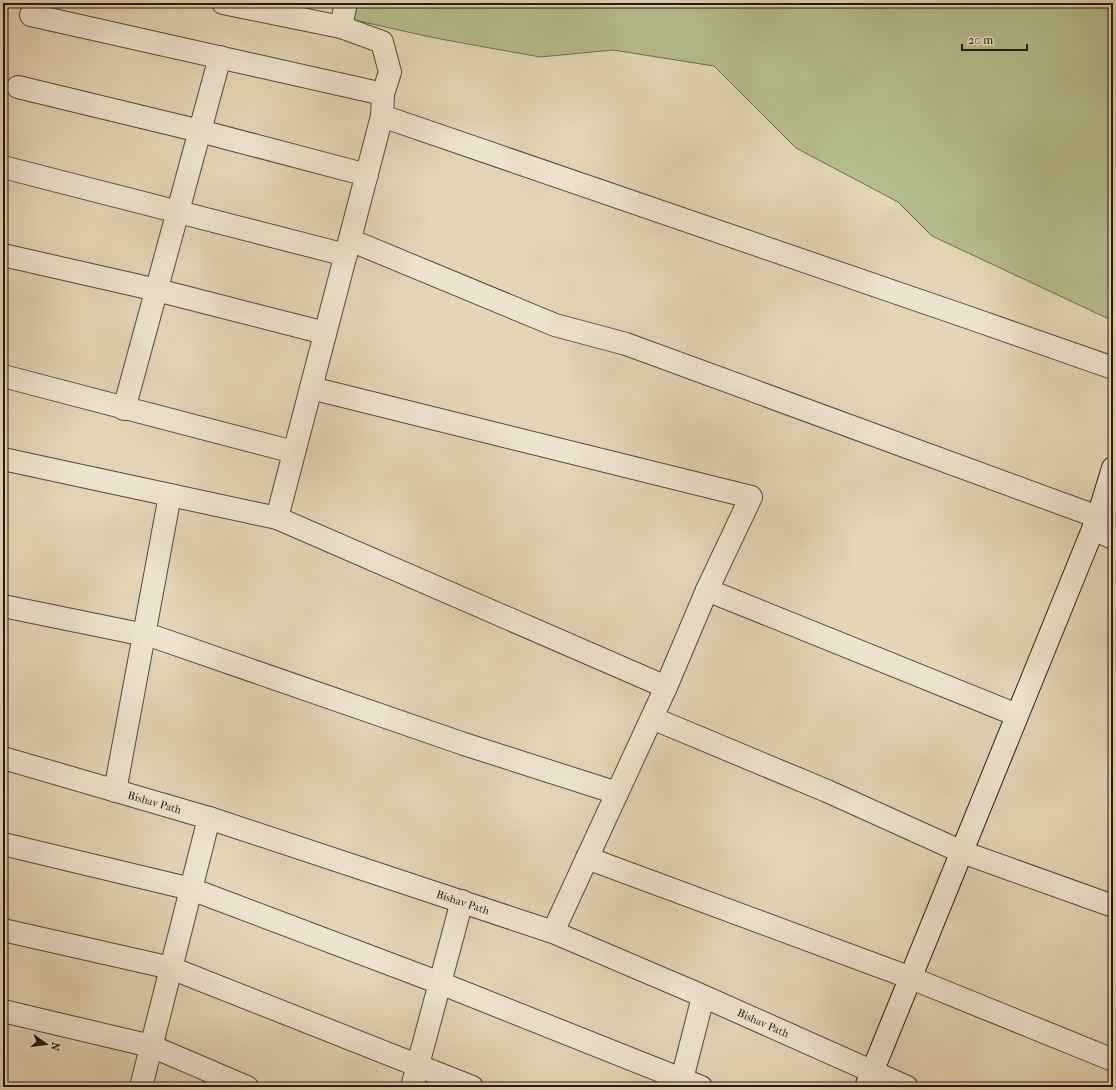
<svg xmlns="http://www.w3.org/2000/svg" width="1116" height="1090" font-family="'IM FELL French Canon',serif">
  <rect width="100%" height="100%" fill="#e4d5b5"/>
  <filter id="stains"><feTurbulence type="fractalNoise" baseFrequency=".005" numOctaves="4"/><feColorMatrix values="0 0 0 0 .2 0 0 0 0 .09 0 0 0 0 .02 0 0 0 .5 -.17"/></filter>
  <radialGradient id="worn" r=".72"><stop offset=".6" stop-color="#630" stop-opacity="0"/><stop offset="1" stop-color="#630" stop-opacity=".3"/></radialGradient>
  <path fill="#b5bd8d" stroke="#6d6b50" d="M 349,3 L 1113,3 L 1113,317 L 1109,319 L 932,236 L 898,202 L 796,148 L 714,66 L 613,50 L 540,57 L 435,38 L 345,18 Z"/>
  <g fill="none" stroke-linecap="round" stroke-linejoin="round">
    <defs>
      <g id="street">
        <path d="M 223,3 L 341,27 L 382,42 L 390,72 L 383,94 L 382,116 L 277,518"/>
        <path d="M 31,15 L 383,94"/>
        <path d="M 341,27 L 346,3"/>
        <path d="M 18,87 L 200,131 L 367,175"/>
        <path d="M 382,116 L 967,317 L 1113,368"/>
        <path d="M 3,167 L 346,255"/>
        <path d="M 350,240 L 555,325 L 626,344 L 1098,517"/>
        <path d="M 3,255 L 157,290 L 325,333"/>
        <path d="M 3,376 L 294,452"/>
        <path d="M 311,388 L 751,497 L 707,590 L 666,687 L 553,932"/>
        <path d="M 124,409 L 220,57"/>
        <path d="M 3,459 L 277,518 L 666,687"/>
        <path d="M 1093,529 L 1113,538"/>
        <path d="M 707,590 L 1017,715"/>
        <path d="M 3,606 L 155,637 L 464,744 L 617,793"/>
        <path d="M 652,718 L 827,791 L 962,852 L 1113,906"/>
        <path id="s1" d="M 3,758 L 209,818 L 553,932 L 696,993 L 907,1087"/>
        <path d="M 115,791 L 170,495"/>
        <path d="M 3,844 L 191,889 L 440,983 L 701,1087"/>
        <path d="M 587,858 L 911,978 L 1113,1060"/>
        <path d="M 3,930 L 171,968 L 472,1087"/>
        <path d="M 3,1011 L 151,1046 L 247,1087"/>
        <path d="M 141,1087 L 209,818"/>
        <path d="M 412,1087 L 462,901"/>
        <path d="M 680,1087 L 703,997"/>
      </g>
      <path id="secondary" d="M 866,1087 L 1098,517 L 1113,468"/>
    </defs>
    <use href="#street" stroke="#55483b" stroke-width="24"/>
    <use href="#secondary" stroke="#251912" stroke-width="24"/>
    <use href="#street" stroke="#ede4cf" stroke-width="22"/>
    <use href="#secondary" stroke="#ede4cf" stroke-width="22"/>
  </g>
  <g text-anchor="middle" stroke-width="4" stroke-linejoin="round" paint-order="stroke">
    <g font-size="11" fill="#251912" stroke="#ede4cf">
      <text dy="4" stroke="none"><textPath href="#s1" startOffset="158">Bishav Path</textPath></text>
      <text dy="4" stroke="none"><textPath href="#s1" startOffset="482">Bishav Path</textPath></text>
      <text dy="4" stroke="none"><textPath href="#s1" startOffset="806">Bishav Path</textPath></text>
    </g>
  </g>
  <rect width="1116" height="1090" fill="none" stroke="#e4d5b5" stroke-width="16"/>
  <rect x="4" y="4" width="1108" height="1082" fill="none" stroke="#251912" stroke-width="2"/>
  <rect x="8" y="8" width="1100" height="1074" fill="none" stroke="#251912"/>
  <g transform="translate(46 1044) rotate(104)" stroke="#ede4cf" stroke-width="3" paint-order="stroke">
  <path d="M0-3L7 15L0 10L-7 15Z" fill="#251912"/>
  <text y="-6" font-size="11" font-weight="bold" text-anchor="middle" fill="#251912">N</text>
  </g>
  <path d="M962 44v6h65v-6" fill="none" stroke="#251912" stroke-width="2"/>
  <text x="968" y="44" font-size="12" fill="#251912" stroke="#ede4cf" stroke-width="3" paint-order="stroke">20 m</text>
  <rect width="100%" height="100%" filter="url(#stains)"/>
  <rect width="100%" height="100%" fill="url(#worn)"/>
</svg>
